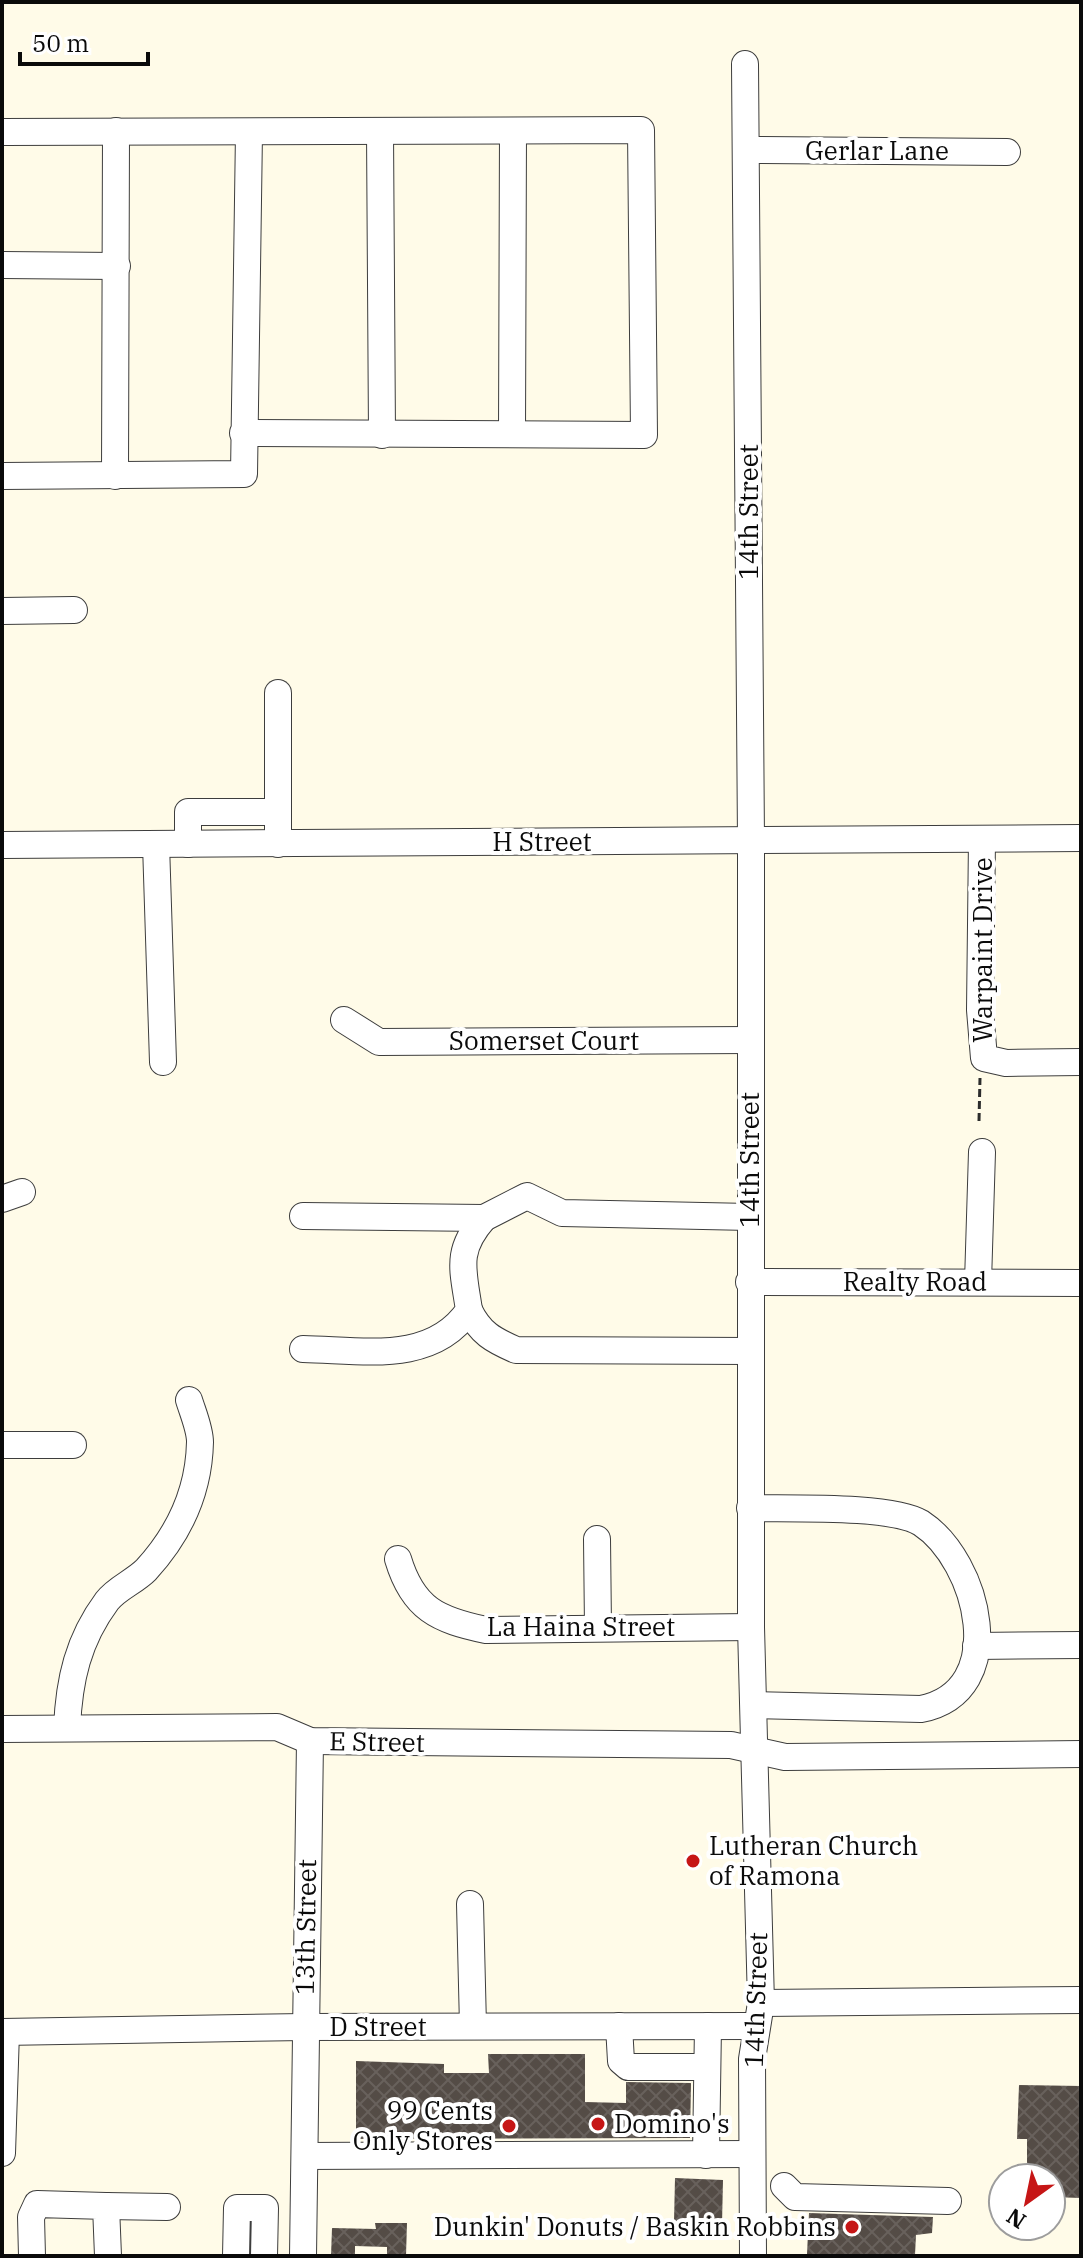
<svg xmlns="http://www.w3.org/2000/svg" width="1083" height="2258" font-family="'IBM Plex Serif',serif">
  <defs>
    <pattern id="building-cross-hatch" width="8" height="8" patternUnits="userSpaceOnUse" patternTransform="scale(2)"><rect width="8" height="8" fill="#544c46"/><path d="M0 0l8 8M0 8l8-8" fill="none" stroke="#68615c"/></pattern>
  </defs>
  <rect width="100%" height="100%" fill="#fffbe8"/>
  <g fill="url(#building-cross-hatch)">
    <path d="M 488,2054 L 585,2054 L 585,2102 L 626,2103 L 626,2082 L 691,2083 L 690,2138 L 356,2139 L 356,2061 L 444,2064 L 444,2073 L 489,2073 Z"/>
    <path d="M 1019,2085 L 1081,2086 L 1081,2198 L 1051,2197 L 1051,2178 L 1027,2178 L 1027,2139 L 1017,2139 Z"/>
    <path d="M 675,2178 L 723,2180 L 722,2224 L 674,2222 Z"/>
    <path d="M 809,2213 L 933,2217 L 932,2233 L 916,2235 L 915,2255 L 807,2254 Z"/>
    <path d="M 375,2223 L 407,2223 L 406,2256 L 387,2256 L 387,2247 L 355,2246 L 355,2256 L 331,2256 L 332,2228 L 376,2229 Z"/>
  </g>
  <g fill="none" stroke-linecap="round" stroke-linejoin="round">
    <defs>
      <g id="minor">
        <path d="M 745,64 L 751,841 L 751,1627 L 761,2003 L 752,2059 L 753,2256"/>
        <path d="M 380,131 L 382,435"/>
        <path d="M 2,132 L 641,130 L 644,435 L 243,433"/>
        <path d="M 748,150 L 1007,152"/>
        <path d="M 2,265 L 117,266"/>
        <path d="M 512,433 L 513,131"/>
        <path d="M 2,476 L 244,474 L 249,132"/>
        <path d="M 115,476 L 116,131"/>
        <path d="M 2,611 L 74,610"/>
        <path d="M 278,693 L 278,844"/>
        <path d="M 982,839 L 980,1010 L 984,1058 L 1006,1063 L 1081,1062"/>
        <path d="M 156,844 L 163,1062"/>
        <path d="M 188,844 L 188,812 L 278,812"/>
        <path d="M 2,845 L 1081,838"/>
        <path d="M 344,1020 L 379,1042 L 750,1040"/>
        <path d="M 2,1199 L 22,1192"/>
        <path d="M 303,1216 L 484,1218 L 527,1196 L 562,1213 L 750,1217"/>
        <path d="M 749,1282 L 1081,1283"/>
        <path d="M 978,1282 L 982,1152"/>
        <path d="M 469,1310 C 480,1333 493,1340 516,1350 L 750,1351"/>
        <path d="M 303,1349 C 362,1350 432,1365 469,1310 C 463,1269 455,1251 484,1218"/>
        <path d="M 2,1445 L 73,1445"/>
        <path d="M 750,1508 C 788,1509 892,1505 921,1523 C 979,1561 1011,1691 921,1709 L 755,1705"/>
        <path d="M 597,1539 L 598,1628"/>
        <path d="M 398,1559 C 413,1609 438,1620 486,1630 L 751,1627"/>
        <path d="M 976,1646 L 1081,1645"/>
        <path d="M 67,1728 C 69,1680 78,1640 107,1601 C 117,1588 134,1582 146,1570 C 179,1534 199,1491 200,1442 C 200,1429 193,1413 189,1400"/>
        <path d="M 2,1729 L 277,1727 L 310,1741 L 731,1745 L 785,1757 L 1081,1754"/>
        <path d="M 470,1904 L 473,2026"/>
        <path d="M 761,2003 L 1081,2000"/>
        <path d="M 619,2026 L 621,2061 L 628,2067 L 707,2067"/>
        <path d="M 2,2032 L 304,2027 L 754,2026"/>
        <path d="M 2,2153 L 6,2032"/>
        <path d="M 706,2155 L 708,2026"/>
        <path d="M 305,2156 L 752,2154"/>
        <path d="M 784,2186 L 795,2197 L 948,2201"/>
        <path d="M 106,2206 L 167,2207"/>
        <path d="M 32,2256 L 31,2217 L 37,2204 L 106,2206 L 108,2256"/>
        <path d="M 236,2256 L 237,2208 L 265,2208 L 264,2256"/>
        <path d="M 303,2256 L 310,1741"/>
      </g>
    </defs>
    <use href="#minor" stroke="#3d3d3d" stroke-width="28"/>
    <path stroke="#2c2c2c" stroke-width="3" stroke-dasharray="8 4" stroke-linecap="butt" d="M 979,1121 L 980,1078"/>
    <use href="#minor" stroke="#fff" stroke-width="26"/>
  </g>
  <g fill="#c61616" stroke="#fff" stroke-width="3">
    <circle cx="693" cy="1861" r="8"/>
    <circle cx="598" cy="2124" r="8"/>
    <circle cx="509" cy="2126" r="8"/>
    <circle cx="852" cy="2227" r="8"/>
  </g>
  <g text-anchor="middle" stroke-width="8" stroke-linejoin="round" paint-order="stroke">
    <g font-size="26" fill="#0a0a0a" stroke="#fff">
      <text x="877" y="160">Gerlar Lane</text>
      <text transform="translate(749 512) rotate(-90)" y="9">14th Street</text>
      <text x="542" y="851">H Street</text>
      <text transform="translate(983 950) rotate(-90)" y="9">Warpaint Drive</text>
      <text x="544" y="1050">Somerset Court</text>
      <text transform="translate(750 1160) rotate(-90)" y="9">14th Street</text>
      <text x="915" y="1291">Realty Road</text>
      <text x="581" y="1636">La Haina Street</text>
      <text transform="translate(377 1742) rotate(1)" y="9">E Street</text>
      <text transform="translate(306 1927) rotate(-89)" y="9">13th Street</text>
      <text transform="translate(756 2000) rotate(-88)" y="9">14th Street</text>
      <text x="378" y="2036">D Street</text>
    </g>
    <g font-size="26" fill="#0a0a0a" stroke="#fff" text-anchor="start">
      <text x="709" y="1855">Lutheran Church<tspan x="709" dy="30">of Ramona</tspan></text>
      <text x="493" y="2120" text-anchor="end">99 Cents<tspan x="493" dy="30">Only Stores</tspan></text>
      <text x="614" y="2133">Domino's</text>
      <text x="836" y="2236" text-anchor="end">Dunkin' Donuts / Baskin Robbins</text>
    </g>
  </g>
  <rect width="1083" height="2258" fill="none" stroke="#0a0a0a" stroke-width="8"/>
  <g transform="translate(1027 2202) rotate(213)"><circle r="38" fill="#ffffff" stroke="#9d9d9d" stroke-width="2"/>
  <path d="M0-6L14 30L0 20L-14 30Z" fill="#c61616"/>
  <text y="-12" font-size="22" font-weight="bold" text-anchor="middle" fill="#0a0a0a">N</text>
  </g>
  <path d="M20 52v12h128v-12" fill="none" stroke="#0a0a0a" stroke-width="4"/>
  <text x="32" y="52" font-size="24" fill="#0a0a0a" stroke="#ffffff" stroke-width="6" paint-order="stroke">50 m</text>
</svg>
